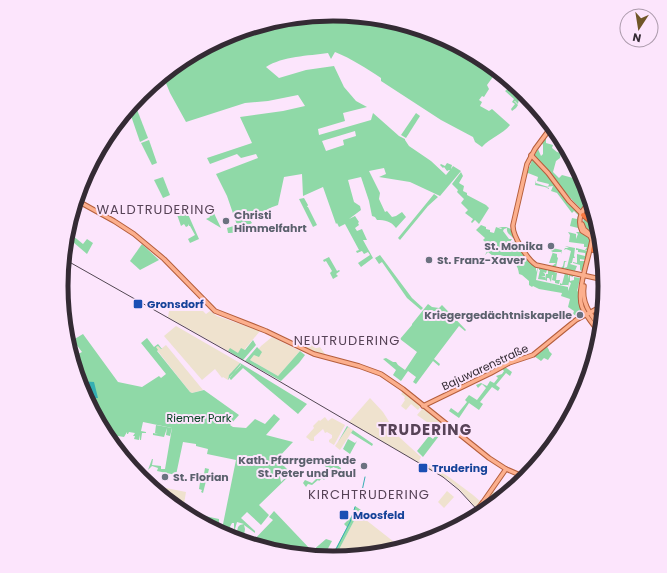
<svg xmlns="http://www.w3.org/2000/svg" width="667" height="573" font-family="Poppins,sans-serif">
  <rect width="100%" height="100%" fill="#fce5fc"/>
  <g fill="#efe2ce">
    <path d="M 169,311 L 203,311 L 206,314 L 210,311 L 217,316 L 260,331 L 244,350 L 238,353 L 228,351 L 168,317 Z"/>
    <path d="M 272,337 L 300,351 L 278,376 L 250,360 L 261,346 Z"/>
    <path d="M 310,342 L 315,348 L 317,348 L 320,347 L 325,354 L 325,356 L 303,348 Z"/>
    <path d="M 370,398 L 383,412 L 398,436 L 421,457 L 419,461 L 429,466 L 430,465 L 449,477 L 473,495 L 481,502 L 476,508 L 460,490 L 447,479 L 349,422 Z"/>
    <path d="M 325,417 L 328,421 L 332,418 L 345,425 L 334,445 L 329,442 L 329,440 L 332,438 L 332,435 L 327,432 L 325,433 L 323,429 L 314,437 L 314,441 L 311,441 L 306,437 L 314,428 L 313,426 L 319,420 L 320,421 Z"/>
    <path d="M 348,427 L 353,430 L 340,450 L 335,446 Z"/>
    <path d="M 146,484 L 186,492 L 183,510 L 177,509 L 172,505 L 172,500 L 163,498 Z"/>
    <path d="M 447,491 L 454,497 L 444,508 L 438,502 Z"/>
    <path d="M 493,491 L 502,499 L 491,508 L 484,503 Z"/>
    <path d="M 355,519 L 362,521 L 366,520 L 403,549 L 386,554 L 334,559 Z"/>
  </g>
  <g fill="#ede2ce">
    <path d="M 176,326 L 240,363 L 229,375 L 228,380 L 223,377 L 222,378 L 215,369 L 202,380 L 164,336 Z"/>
    <path d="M 166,345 L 203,390 L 192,393 L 190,392 L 157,350 L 156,347 L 158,346 L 161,349 Z"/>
    <path d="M 403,392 L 421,406 L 418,410 L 411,404 L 406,410 L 401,406 L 405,400 L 404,399 L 405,397 L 401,394 Z"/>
    <path d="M 423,408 L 443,424 L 438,430 L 417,415 Z"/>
  </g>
  <g fill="#8fd9a7" fill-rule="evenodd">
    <path d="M 334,14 L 387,19 L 438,35 L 485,60 L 498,70 L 496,73 L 497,72 L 502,74 L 522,91 L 521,92 L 516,89 L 514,95 L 519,99 L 518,104 L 515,101 L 514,101 L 518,105 L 516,108 L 512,111 L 511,109 L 515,104 L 512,102 L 514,99 L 505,91 L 509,88 L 495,74 L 487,85 L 489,89 L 484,97 L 482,96 L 479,100 L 482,102 L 480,106 L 489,111 L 492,109 L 510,125 C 503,134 490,138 482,147 L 475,142 L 473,137 L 441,120 L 381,81 L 381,78 C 366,68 352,59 335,52 L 331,59 L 328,53 C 308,56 283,56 266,67 L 279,78 L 306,70 L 334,66 L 344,87 L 356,101 L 367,107 L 343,113 L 345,121 L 318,129 L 319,135 L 371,120 L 373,113 L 399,136 L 405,139 L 405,140 L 409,146 L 431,161 L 446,175 L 450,170 L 449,170 L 447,171 L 444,167 L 443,168 L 440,165 L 441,164 L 445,166 L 447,163 L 452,165 L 451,169 L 453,166 L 461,171 L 440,196 L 410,182 L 379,177 L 386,174 L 384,168 L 369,171 L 380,193 L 379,199 L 385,212 L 387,211 L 392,217 L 396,216 L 402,212 L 406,217 L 396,228 C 391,221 385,220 377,220 L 375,217 L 372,216 L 369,201 L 361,177 L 348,180 L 354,202 L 360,206 L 361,210 L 349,219 L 355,216 L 359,222 L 358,223 L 359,225 L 355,228 L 357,231 L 362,229 L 367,240 L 363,240 L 373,258 L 361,267 L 358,263 L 370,255 L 368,252 L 364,254 L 362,251 L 357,253 L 356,251 L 359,250 L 345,224 L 339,227 L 337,223 L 336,224 L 323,187 L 303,196 L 302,174 L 284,177 L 278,205 C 268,208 259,214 250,220 L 252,223 C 244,227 237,234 228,233 L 227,228 L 237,225 L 227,196 L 216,174 L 258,158 L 256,154 L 241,158 L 237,154 L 210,164 L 207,158 L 252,143 L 240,117 L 283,111 L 305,106 L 298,95 L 268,101 L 245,103 L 186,122 L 170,93 L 163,76 L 182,60 L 229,35 L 281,19 ZM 355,131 L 356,136 L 343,140 L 344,145 L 326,151 L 322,141 Z"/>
    <path d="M 136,107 L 148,138 L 140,142 L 129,110 Z"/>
    <path d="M 416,113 L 420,116 L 406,138 L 401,135 Z"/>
    <path d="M 546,138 L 546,143 L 553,145 L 552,148 L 557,152 L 561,153 L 560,158 L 556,161 L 553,172 L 559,178 L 562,175 L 584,181 L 585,182 L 591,202 L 581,209 C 564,193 551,173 534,156 L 538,149 L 541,156 L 543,154 L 543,145 L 542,143 Z"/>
    <path d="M 149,140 L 157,163 L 152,165 L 141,143 Z"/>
    <path d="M 533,158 L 546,171 L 579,214 L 579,225 L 590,239 L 588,250 L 585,250 L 587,247 L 584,247 L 584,244 L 569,242 L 570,235 L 568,232 L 576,234 L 576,239 L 578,234 L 576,232 L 580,232 L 578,228 L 570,226 L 572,218 L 577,219 L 578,215 L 574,211 L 572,213 L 557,193 L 551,191 L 553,186 L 546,187 L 549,188 L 549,189 L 545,187 L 535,185 L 536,180 L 536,183 L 548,187 L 549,184 L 537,181 L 538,177 L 528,173 L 526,175 Z"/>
    <path d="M 461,172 L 463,176 L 459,183 L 464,186 L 463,191 L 467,193 L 467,195 L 486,205 L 489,208 L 479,224 L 475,220 L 472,223 L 471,222 L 473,219 L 465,213 L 468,210 L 461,203 L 464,199 L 457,192 L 458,190 L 452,184 Z"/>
    <path d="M 163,177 L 170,195 L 163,198 L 154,180 Z"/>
    <path d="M 434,194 L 438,197 L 428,206 L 400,240 L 398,238 Z"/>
    <path d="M 304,198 L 308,205 L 307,207 L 308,207 L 317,225 L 313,227 L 299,199 Z"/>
    <path d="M 184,205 L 199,239 L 190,243 L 188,239 L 195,235 L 190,226 L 189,226 L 188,224 L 188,226 L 186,227 L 184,224 L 181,226 L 175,209 Z"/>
    <path d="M 212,209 L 221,228 L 206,219 L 210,217 L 208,211 Z"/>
    <path d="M 584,217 L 600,229 L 600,231 L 595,240 L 593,236 L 587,231 L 583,223 Z"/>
    <path d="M 481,225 L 486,227 L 486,229 L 490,230 L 490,232 L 494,233 L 496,227 L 501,229 L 502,228 L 498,227 L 506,227 L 511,229 L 515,238 L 513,238 C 511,235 506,234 507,228 L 504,229 L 503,231 L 509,239 L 512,239 L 510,242 L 514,242 L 517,240 L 521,248 L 521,250 L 536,267 L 536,272 L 538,267 L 536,280 L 568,287 L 568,291 L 571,283 L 569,282 L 568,287 L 568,285 L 560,285 L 560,283 L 562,284 L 565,273 L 568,273 L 568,279 L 569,274 L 573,274 L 573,277 L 570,276 L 570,281 L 574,280 L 574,277 L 580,278 L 577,292 L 580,287 C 578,296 579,303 583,313 L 580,314 L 580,315 L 578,317 L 573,314 L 574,311 L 568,307 L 570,299 L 561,296 L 562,293 L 539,289 L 533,286 L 532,287 L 529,285 L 529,281 L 522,275 L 519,274 C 518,263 510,257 500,255 L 497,257 L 498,260 L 488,252 L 485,255 L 490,246 L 483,240 L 485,238 L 476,230 Z"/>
    <path d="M 67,231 L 83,244 L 87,239 L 93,243 L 87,254 L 66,236 Z"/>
    <path d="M 142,244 L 159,260 L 140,270 L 130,261 Z"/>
    <path d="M 565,246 L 575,248 L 574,256 L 575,258 L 573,258 L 572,263 L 571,263 L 570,264 L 577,266 L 575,271 L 561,268 L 563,266 L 564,261 L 567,261 L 565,262 L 564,268 L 567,267 L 571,251 L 566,249 L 564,250 L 565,248 L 569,248 Z"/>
    <path d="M 552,248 L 562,250 L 561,254 L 561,252 L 553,252 L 553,253 L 557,254 L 557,257 L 558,258 L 556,267 L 552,266 L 556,263 L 549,263 L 553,252 L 551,251 Z"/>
    <path d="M 576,248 L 588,251 L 586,260 L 580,259 L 580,261 L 586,261 L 582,271 L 580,270 L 580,265 L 573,263 L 573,262 L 577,263 L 577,254 L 585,256 L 585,253 L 578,252 L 578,250 L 576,250 Z"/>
    <path d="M 380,255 L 412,298 L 423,308 L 421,310 L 407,298 L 382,262 L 379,264 L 375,258 Z"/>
    <path d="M 329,257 L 337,271 L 339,270 L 340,271 L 336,274 L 338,276 L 333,279 L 330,273 L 332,271 L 326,261 L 324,262 L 323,260 Z"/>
    <path d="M 539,267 L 558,271 L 554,272 L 557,273 L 556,280 L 560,280 L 559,284 L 555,283 L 555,281 L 552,280 L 553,275 L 552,275 L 551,282 L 549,278 L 547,278 L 547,281 L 545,280 L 546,274 L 548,274 L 548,270 L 547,270 L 546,273 L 543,272 L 545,274 L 545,276 L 541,276 L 545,277 L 545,280 L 538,279 L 540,270 L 539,270 Z"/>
    <path d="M 428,304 L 432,307 L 439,308 L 442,305 L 466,330 L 465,331 L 459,326 L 434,359 L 440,364 L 439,366 L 433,361 L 416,384 L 413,382 L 416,377 L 408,371 L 401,381 L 393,375 L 396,370 L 383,359 L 386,358 L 393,362 L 396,362 L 398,365 L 405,370 L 417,352 L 400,339 L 412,325 L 412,324 Z"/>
    <path d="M 83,334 L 118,382 L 142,387 L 159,376 L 161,378 L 166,374 L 141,343 L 147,338 L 154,347 L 158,344 L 162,349 L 161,349 L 158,346 L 156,347 L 158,350 L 157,351 L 190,392 L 192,393 L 204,390 L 239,415 L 230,425 L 233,427 L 246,428 L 255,419 L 265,424 L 274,414 L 280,419 L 266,435 L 293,442 L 277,459 L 291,473 L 286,476 L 282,471 L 278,476 L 276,474 L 274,476 L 277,478 L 280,476 L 281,482 L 286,477 L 289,476 L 259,505 L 269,515 L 261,525 L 247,512 L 241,518 L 255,531 L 255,533 L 244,525 L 245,529 L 243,542 L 235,540 L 238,527 L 240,525 L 244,524 L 237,522 L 235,529 L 234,529 L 234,523 L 232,523 L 225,536 L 221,534 L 236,460 L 207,454 L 208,449 L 196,446 L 196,444 L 183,442 L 176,475 L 157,471 L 158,468 L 152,466 L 148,470 L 152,459 L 153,459 L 152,465 L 161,466 L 161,469 L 165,469 L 172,428 L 143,422 L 141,431 L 146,432 L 146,433 L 142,433 L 141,440 L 140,440 L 140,435 L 139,440 L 134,439 L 135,436 L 133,436 L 135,433 L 129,432 L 128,434 L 127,434 L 127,432 L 124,437 L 112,435 L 113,429 L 101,427 L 82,391 L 72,357 L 82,352 L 73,340 Z"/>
    <path d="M 253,340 L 256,345 L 243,360 L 228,351 L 230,348 L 238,353 L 241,348 L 245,350 Z"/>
    <path d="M 546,345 L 549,350 L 549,351 L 552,354 L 548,360 L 544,358 L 541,361 L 534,356 Z"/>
    <path d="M 257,347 L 262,352 L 259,357 L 254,355 L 250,360 L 278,376 L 300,351 L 305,355 L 299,363 L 281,381 L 245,361 Z"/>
    <path d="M 240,363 L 307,404 L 298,414 L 243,368 L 231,380 L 230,379 L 230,377 L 241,365 L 241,364 L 228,380 L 229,375 Z"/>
    <path d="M 505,367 L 512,372 L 510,376 L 506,373 L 496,385 L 500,388 L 498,391 L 492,387 L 480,402 L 483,404 L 479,410 L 469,403 L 459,418 L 449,411 L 451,408 L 458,413 L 467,402 L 465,400 L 469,395 L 477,400 L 486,388 L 482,384 L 478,388 L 476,385 L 481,383 L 487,386 L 490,381 L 494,383 L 498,378 L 496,376 L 502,374 L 504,371 L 502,369 Z"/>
    <path d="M 156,425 L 172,428 L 170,436 L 166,435 L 167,428 L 164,437 L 153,435 L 153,433 L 158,434 L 155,433 Z"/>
    <path d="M 347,426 L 373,444 L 372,446 L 351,433 L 353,430 L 348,427 L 338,442 Z"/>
    <path d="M 440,430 L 442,432 L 423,457 L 417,451 L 429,436 L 433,439 Z"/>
    <path d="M 348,439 L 355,443 L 357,441 L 350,454 L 343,449 Z"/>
    <path d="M 324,461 L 331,465 L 337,465 L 341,468 L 341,470 L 333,467 L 324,480 L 322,478 L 319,481 L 318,480 L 312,485 L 308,484 L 306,487 L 303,483 L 305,480 L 312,483 L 327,468 L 322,463 Z"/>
    <path d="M 205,468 L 209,469 L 203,493 L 201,492 L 202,490 L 199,489 L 201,476 L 195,474 L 198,473 L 204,474 Z"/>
    <path d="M 355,506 L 364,512 L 362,516 L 366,520 L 362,521 L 355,519 L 334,559 L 330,559 L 347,527 L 344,524 L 353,515 Z"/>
    <path d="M 274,511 L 312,551 L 326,539 L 332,541 L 323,558 L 280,554 L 250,544 L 273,520 L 269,517 Z"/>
    <path d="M 186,512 L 219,519 L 219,525 L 197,521 L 184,514 Z"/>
  </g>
  <path fill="#35afb3" d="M 79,381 L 94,382 L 98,398 L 86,399 Z"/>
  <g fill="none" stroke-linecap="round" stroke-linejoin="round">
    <g stroke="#35afb3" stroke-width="1">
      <path d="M 362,491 L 365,477"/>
      <path d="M 331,559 L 350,522 L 355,507"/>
    </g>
    <defs>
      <g id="major">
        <path d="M 552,126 L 535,149 L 527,164 L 513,225 C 512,235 527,259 536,265 L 605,280"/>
        <path d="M 531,155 L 548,173 L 569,201 L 582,214"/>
        <path d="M 76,200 L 114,221 L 134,234 L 164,259 L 215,311 L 266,331 L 314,354 L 359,366 L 381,374 L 403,389 L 489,458 L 506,469 L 527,478"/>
        <path d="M 592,203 C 581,207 577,221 582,231 L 590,236 L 592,240 C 589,258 576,291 582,307 C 586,317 595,326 601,335"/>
        <path d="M 582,224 L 584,229 L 593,237"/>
        <path d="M 584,286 C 581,304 592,316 602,330"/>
        <path d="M 423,406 L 491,373 L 509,363 L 533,355 L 576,320 L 604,305"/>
        <path d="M 483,502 L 506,469"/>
        <path d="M 466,523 L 475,512"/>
      </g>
      <g id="highway">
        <path d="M 587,208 L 588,216"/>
        <path d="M 583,215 L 599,228"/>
        <path d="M 593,250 L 598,234 L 600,232"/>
      </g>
    </defs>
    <use href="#major" stroke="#b55e3c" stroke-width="5.5"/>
    <use href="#highway" stroke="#b55e3c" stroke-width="6"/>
    <use href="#major" stroke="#fcaf8d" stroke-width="3.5"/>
    <use href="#highway" stroke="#fa7941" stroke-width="4"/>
    <path stroke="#524752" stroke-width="1" d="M 64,259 L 248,363 L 443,477 L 459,490 L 482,515"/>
    <defs>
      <path id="major-bridge" d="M 475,512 L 483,502"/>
    </defs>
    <use href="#major-bridge" stroke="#b55e3c" stroke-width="5.5" stroke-linecap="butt"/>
    <use href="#major-bridge" stroke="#fcaf8d" stroke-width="3.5"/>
  </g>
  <g fill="#6b7280" stroke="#fce5fc" stroke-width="1.5">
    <circle cx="226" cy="221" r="4"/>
    <circle cx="551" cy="246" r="4"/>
    <circle cx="429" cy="260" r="4"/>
    <circle cx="580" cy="315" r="4"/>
    <circle cx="364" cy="466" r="4"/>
    <circle cx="165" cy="477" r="4"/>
  </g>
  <g fill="#1a4fb4" stroke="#fce5fc" stroke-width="1.5">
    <rect x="133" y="299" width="10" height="10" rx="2"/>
    <rect x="418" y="463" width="10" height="10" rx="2"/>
    <rect x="339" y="510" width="10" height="10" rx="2"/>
  </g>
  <g text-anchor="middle" stroke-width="4" stroke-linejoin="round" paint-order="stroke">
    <g font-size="11" font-weight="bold" fill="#5b616d" stroke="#fce5fc" text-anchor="start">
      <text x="234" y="219">Christi<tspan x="234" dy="13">Himmelfahrt</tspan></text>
      <text x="543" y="250" text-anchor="end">St. Monika</text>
      <text x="437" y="264">St. Franz-Xaver</text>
      <text x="572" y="319" text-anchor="end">Kriegergedächtniskapelle</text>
      <text x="356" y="464" text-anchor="end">Kath. Pfarrgemeinde<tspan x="356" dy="13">St. Peter und Paul</tspan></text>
      <text x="173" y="481">St. Florian</text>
    </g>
    <g font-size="11" font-weight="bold" fill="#164399" stroke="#fce5fc" text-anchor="start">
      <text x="147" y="308">Gronsdorf</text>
      <text x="432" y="472">Trudering</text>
      <text x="353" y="519">Moosfeld</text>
    </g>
    <g font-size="11" fill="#342b34" stroke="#fce5fc">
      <text transform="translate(485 367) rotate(-25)" y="4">Bajuwarenstraße</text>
    </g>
    <g font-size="11" fill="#064222" stroke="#fce5fc">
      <text x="199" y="422">Riemer Park</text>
    </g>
    <g font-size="13" letter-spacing="1" fill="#574357" stroke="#fce5fc">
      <text x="156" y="214">WALDTRUDERING</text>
      <text x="347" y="345">NEUTRUDERING</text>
      <text x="369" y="499">KIRCHTRUDERING</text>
    </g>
    <g font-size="15" font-weight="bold" letter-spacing="1" fill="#574357" stroke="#fce5fc">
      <text x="425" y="435">TRUDERING</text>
    </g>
  </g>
  <path d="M0 0H667V573H0ZM68 286a265 265 0 1 1 530 0a265 265 0 1 1-530 0Z" fill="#fce5fc" fill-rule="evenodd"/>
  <path fill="none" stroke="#342b34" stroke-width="5" d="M68 286a265 265 0 1 1 530 0a265 265 0 1 1-530 0Z"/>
  <g transform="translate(639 28) rotate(192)"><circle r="19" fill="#fce5fc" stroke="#ac9bac"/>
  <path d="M0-3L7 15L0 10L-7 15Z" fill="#705628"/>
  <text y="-6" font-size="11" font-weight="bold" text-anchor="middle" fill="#342b34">N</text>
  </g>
</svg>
